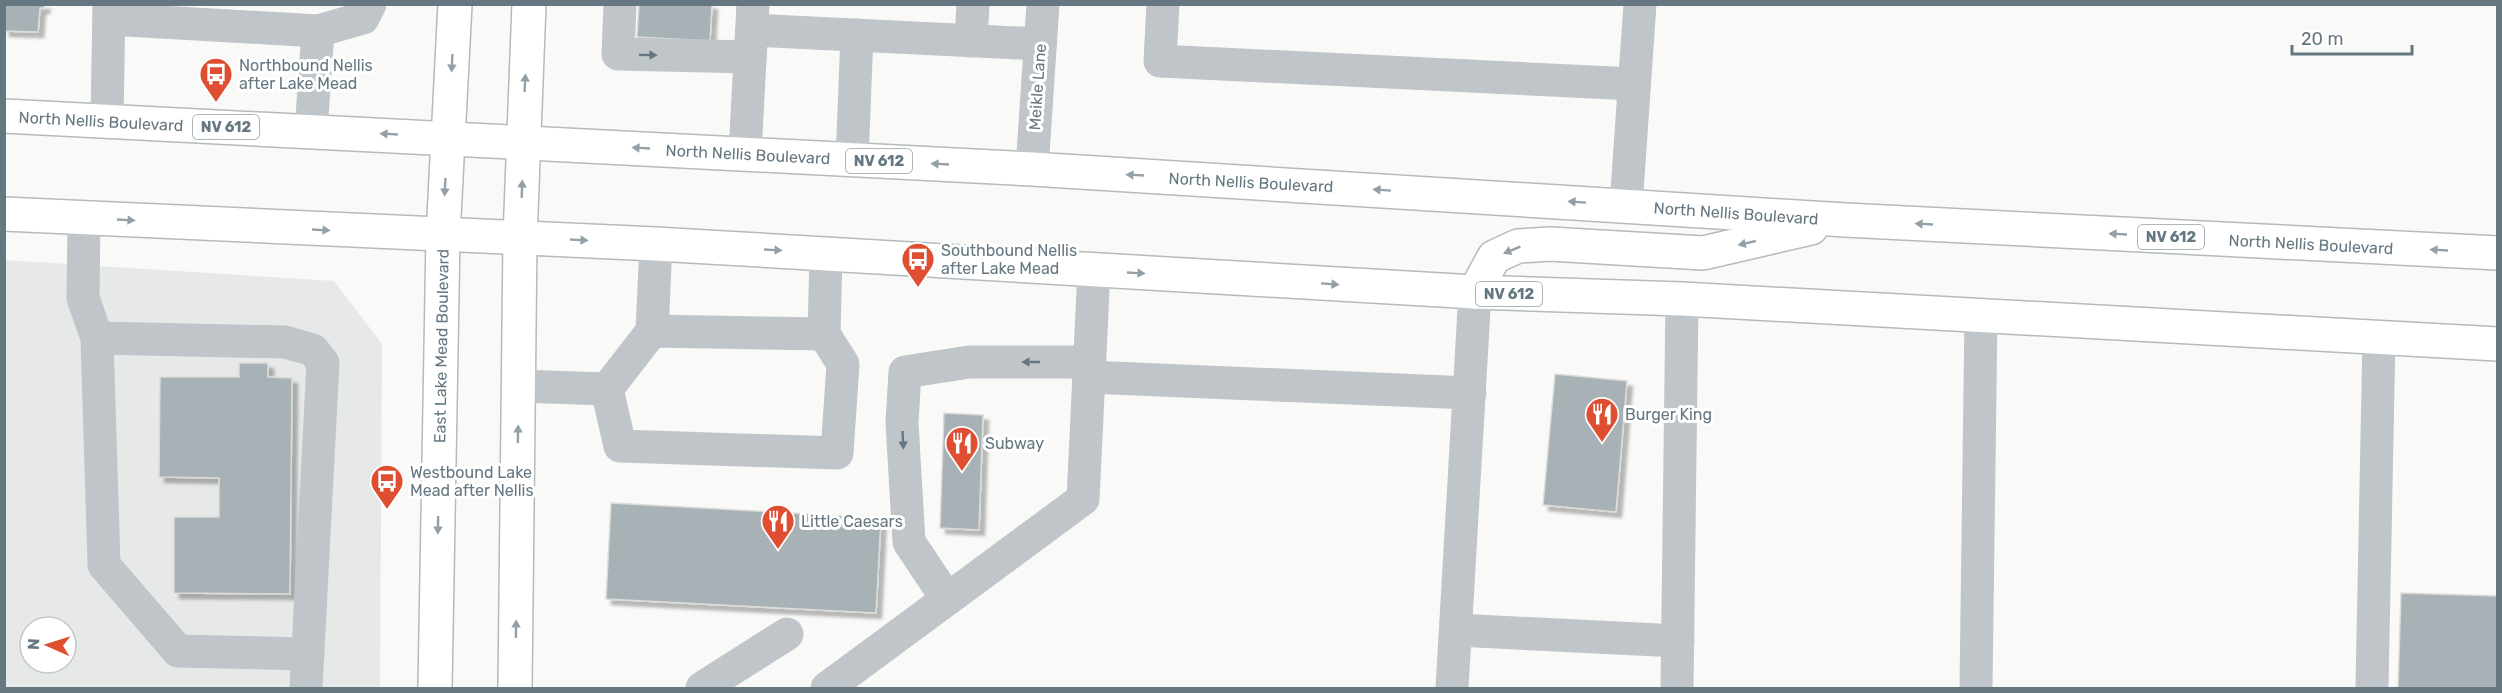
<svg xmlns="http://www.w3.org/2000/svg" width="2502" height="693" font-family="Rubik,sans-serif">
  <defs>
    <filter id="shadow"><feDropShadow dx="5.5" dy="5.5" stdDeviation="1.5" flood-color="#0004"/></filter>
  </defs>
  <rect width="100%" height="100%" fill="#f9f9f7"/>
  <path fill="#e7e9e8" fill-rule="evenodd" d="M 4,260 L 334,281 L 382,344 L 380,688 L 5,688 ZM 30,627 L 66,627 L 66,663 L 30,663 Z"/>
  <g fill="#a7b1b6" stroke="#dbdbd9" stroke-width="1.5" filter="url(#shadow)">
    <path d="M 4,4 L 45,4 L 44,8 L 40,8 L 38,32 L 4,31 Z"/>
    <path d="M 639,4 L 712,4 L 710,41 L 637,37 Z"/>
    <path d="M 239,363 L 268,363 L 268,377 L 292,378 L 290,594 L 174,593 L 174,517 L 219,517 L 219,478 L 159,477 L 160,377 L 239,377 Z"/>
    <path d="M 1555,374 L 1627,381 L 1616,512 L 1543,505 Z"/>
    <path d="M 944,413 L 983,415 L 979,530 L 940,528 Z"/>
    <path d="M 611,503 L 881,518 L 876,613 L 606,599 Z"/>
    <path d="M 2401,593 L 2498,596 L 2498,688 L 2398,688 Z"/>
  </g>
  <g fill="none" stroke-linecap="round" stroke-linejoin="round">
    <defs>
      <g id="major">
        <path d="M 4,116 L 1032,169 L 1845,220 L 2498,253"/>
        <path d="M 4,214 L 656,244 L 1475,292 L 1682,299 L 2498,344"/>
        <path d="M 1475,292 L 1494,257 L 1518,246 L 1550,244 L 1703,253 L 1811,228"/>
        <path d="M 435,688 L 443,236 L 455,4"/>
        <path d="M 515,688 L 520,238 L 529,4"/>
      </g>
    </defs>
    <use href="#major" stroke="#b4babd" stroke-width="36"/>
    <g stroke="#c0c5c9" stroke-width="33">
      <path d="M 620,4 L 618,54 L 750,57"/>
      <path d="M 1163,4 L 1160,61 L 1634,84"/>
      <path d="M 109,19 L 318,31 L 363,18 L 370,4"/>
      <path d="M 752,30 L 1040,44"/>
      <path d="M 971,41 L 973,4"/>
      <path d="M 107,121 L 109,4"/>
      <path d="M 311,131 L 318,31"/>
      <path d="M 745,153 L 753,4"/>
      <path d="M 852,160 L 857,35"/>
      <path d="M 1032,169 L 1043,4"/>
      <path d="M 1626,206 L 1640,4"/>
      <path d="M 84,218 L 83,298 L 97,338 L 104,565 L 178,651 L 308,654"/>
      <path d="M 652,331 L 824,334 L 826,254"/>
      <path d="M 97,338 L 285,342 L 313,350 L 323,363 L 306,688"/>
      <path d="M 1088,377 L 1470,393"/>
      <path d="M 518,386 L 607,389 L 652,331 L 656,244"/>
      <path d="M 607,389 L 620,446 L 837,453 L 843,364 L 824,334"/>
      <path d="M 947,599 L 909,542 L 902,423 L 905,372 L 969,362 L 1089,362"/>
      <path d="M 1456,630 L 1678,641"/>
      <path d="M 702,688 L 787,634"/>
      <path d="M 827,688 L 1083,499 L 1094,270"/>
      <path d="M 1452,688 L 1475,292"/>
      <path d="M 1677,688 L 1682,299"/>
      <path d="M 1976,688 L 1981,315"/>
      <path d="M 2372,688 L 2379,337"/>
    </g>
    <use href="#major" stroke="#fff" stroke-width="33"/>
  </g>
  <defs><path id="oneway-solid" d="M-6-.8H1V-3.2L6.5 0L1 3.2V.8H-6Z" transform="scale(1.5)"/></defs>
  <g fill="#657781">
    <use href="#oneway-solid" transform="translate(648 55) rotate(1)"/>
    <use href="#oneway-solid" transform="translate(1031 362) rotate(-180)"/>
    <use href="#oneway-solid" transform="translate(903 440) rotate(87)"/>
  </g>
  <g fill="#93a0a7">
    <use href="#oneway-solid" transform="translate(452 63) rotate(93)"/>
    <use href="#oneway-solid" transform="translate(525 83) rotate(-87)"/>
    <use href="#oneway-solid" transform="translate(389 134) rotate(-177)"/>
    <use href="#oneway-solid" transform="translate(641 148) rotate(-177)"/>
    <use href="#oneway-solid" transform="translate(940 164) rotate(-177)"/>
    <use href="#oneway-solid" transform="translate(1135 175) rotate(-177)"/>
    <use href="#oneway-solid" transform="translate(445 187) rotate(93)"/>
    <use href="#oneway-solid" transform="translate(522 189) rotate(-88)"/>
    <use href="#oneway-solid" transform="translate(1382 190) rotate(-176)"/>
    <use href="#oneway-solid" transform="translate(1577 202) rotate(-176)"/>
    <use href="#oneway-solid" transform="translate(126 220) rotate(3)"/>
    <use href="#oneway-solid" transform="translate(1924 224) rotate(-177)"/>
    <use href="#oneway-solid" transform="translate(321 230) rotate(3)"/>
    <use href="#oneway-solid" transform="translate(2118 234) rotate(-177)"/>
    <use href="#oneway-solid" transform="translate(579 240) rotate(3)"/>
    <use href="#oneway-solid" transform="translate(1747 243) rotate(167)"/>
    <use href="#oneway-solid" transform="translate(773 250) rotate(3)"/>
    <use href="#oneway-solid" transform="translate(1512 250) rotate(158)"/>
    <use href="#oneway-solid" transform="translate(2439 250) rotate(-177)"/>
    <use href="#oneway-solid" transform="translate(1136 273) rotate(3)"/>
    <use href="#oneway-solid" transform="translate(1330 284) rotate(4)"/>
    <use href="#oneway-solid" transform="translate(518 434) rotate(-89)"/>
    <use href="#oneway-solid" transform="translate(438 525) rotate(91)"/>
    <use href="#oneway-solid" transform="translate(516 629) rotate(-89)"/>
  </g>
  <defs>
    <symbol id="bus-pin" viewBox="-11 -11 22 30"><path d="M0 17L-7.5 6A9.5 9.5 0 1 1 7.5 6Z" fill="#df4e31" stroke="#fff"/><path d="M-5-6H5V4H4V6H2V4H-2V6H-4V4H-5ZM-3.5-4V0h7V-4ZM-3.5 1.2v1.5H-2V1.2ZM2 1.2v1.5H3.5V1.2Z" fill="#fff"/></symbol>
    <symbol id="restaurant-pin" viewBox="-11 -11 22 30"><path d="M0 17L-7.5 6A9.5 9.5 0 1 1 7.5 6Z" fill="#df4e31" stroke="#fff"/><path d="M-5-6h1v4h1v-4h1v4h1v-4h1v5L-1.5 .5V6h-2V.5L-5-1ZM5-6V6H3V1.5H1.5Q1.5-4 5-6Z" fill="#fff"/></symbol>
  </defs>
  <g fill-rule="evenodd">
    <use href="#bus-pin" x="197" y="55" width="38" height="52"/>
    <use href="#bus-pin" x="899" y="240" width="38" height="52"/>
    <use href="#restaurant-pin" x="1583" y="395" width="38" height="52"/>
    <use href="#restaurant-pin" x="943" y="424" width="38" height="52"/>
    <use href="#bus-pin" x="368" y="462" width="38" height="52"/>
    <use href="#restaurant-pin" x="759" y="502" width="38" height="52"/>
  </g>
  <g text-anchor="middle" stroke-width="6" stroke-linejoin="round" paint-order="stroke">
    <g fill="#fff" stroke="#93a0a7" stroke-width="1.5">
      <rect x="193" y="115" width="66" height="24" rx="4.5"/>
      <rect x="846" y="149" width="66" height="24" rx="4.5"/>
      <rect x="2138" y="225" width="66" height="24" rx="4.5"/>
      <rect x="1476" y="282" width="66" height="24" rx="4.5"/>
    </g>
    <g font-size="15" font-weight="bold" fill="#657781">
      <text x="226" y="132">NV 612</text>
      <text x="879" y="166">NV 612</text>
      <text x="2171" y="242">NV 612</text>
      <text x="1509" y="299">NV 612</text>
    </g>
    <g font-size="16" fill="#657781" stroke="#fff" text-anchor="start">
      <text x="239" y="71">Northbound Nellis<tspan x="239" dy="18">after Lake Mead</tspan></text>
      <text x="941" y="256">Southbound Nellis<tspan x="941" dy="18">after Lake Mead</tspan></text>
      <text x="1625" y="420">Burger King</text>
      <text x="985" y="449">Subway</text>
      <text x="410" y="478">Westbound Lake<tspan x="410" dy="18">Mead after Nellis</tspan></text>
      <text x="801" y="527">Little Caesars</text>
    </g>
    <g font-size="16" fill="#657781" stroke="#fff">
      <text transform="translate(1037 87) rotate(-86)" y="6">Meikle Lane</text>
      <text transform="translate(101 121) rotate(3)" y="6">North Nellis Boulevard</text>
      <text transform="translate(748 154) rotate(3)" y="6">North Nellis Boulevard</text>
      <text transform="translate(1251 182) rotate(3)" y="6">North Nellis Boulevard</text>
      <text transform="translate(1736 213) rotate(4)" y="6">North Nellis Boulevard</text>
      <text transform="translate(2311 244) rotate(3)" y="6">North Nellis Boulevard</text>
      <text transform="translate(441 346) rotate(-89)" y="6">East Lake Mead Boulevard</text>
    </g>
  </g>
  <rect width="2502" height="693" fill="none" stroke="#657781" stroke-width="12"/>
  <g transform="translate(48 645) rotate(273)"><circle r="28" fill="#ffffff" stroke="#c1c9cd" stroke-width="1.5"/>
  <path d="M0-4.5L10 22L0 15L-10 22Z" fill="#df4e31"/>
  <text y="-9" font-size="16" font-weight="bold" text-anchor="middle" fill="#657781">N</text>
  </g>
  <path d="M2292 45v9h120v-9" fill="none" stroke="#657781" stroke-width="3"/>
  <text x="2301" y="45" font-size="18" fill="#657781" stroke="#ffffff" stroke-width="4.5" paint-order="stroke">20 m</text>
</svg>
